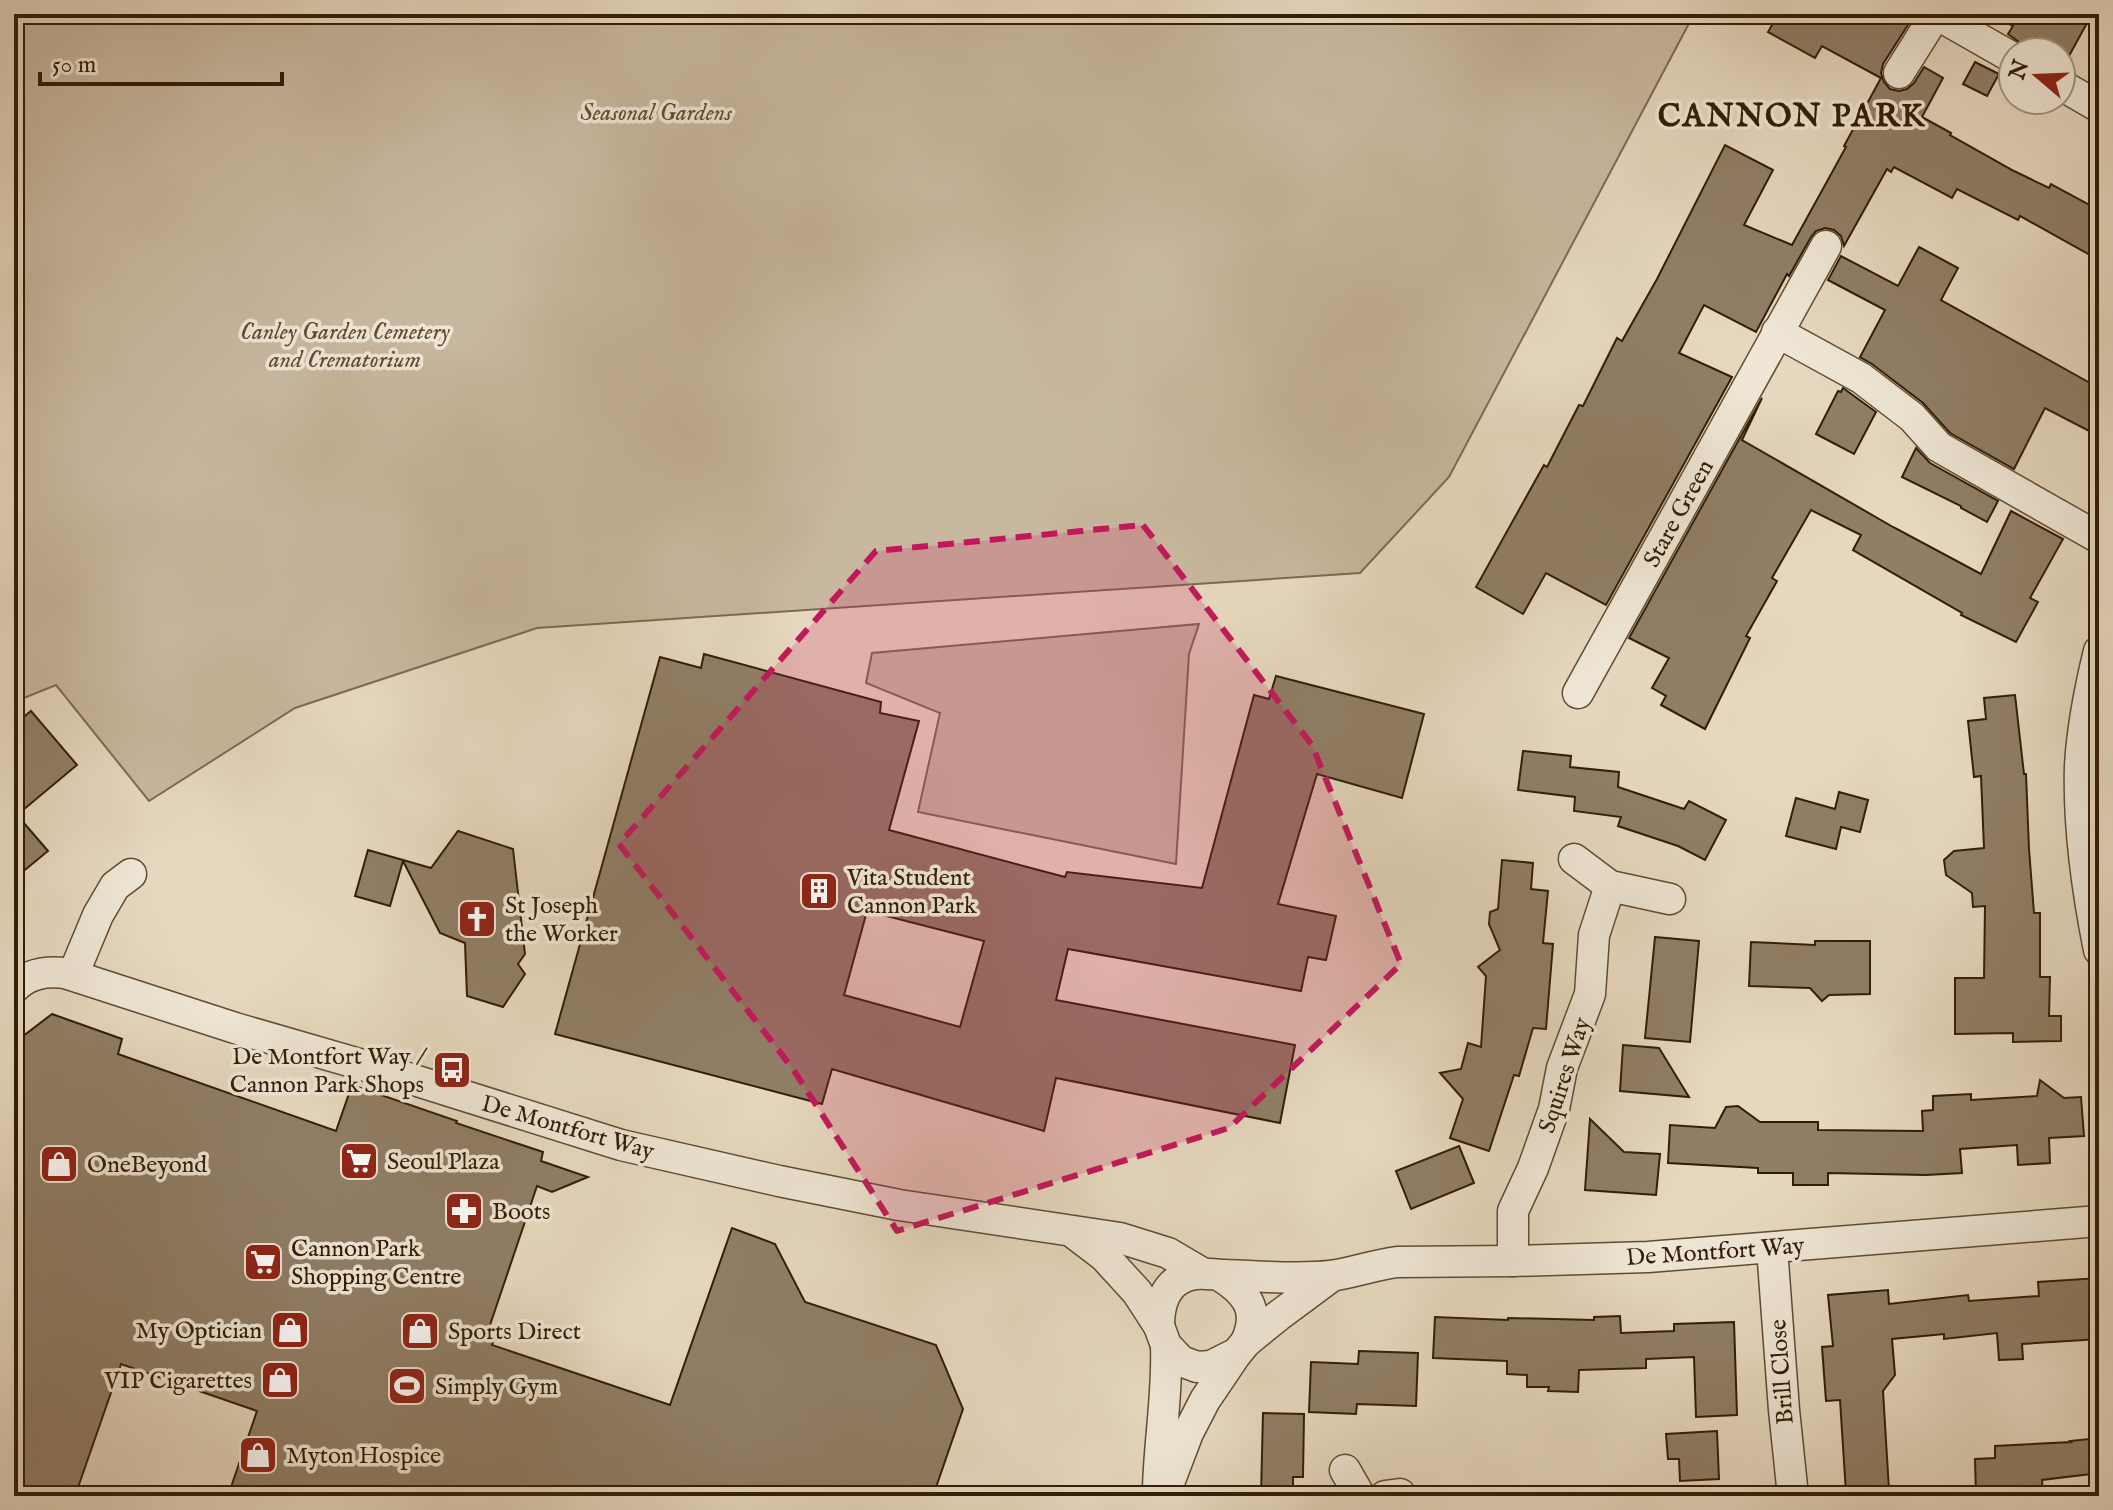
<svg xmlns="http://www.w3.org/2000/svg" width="2113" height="1510" font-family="'IM FELL English',serif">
  <rect width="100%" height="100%" fill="#e6d8bf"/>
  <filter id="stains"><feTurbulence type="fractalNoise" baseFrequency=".0025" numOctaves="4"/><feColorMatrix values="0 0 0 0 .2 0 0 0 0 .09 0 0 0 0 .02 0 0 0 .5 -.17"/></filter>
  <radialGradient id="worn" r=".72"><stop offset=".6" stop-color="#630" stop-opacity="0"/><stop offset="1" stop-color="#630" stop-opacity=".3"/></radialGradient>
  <g fill="#c8b89f" stroke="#7e6a52" stroke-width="2">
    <path d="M 14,14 L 1694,14 L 1449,477 L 1360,573 L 537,628 L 295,708 L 149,801 L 56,685 L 14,702 Z"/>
    <path d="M 1199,624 L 1189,654 L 1176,864 L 918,812 L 940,713 L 866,683 L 872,653 Z"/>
  </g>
  <g fill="#907e66" stroke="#331d05" stroke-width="2" fill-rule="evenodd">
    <path d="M 1778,14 L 1915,14 L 1883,64 L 1881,73 L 1884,82 L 1890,89 L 1899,91 L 1907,89 L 1914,83 L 1924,67 L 1943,78 L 1922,117 L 1951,133 L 1950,135 L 2014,171 L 2049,188 L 2051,184 L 2099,210 L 2099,260 L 2020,216 L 2018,220 L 1957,189 L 1952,198 L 1894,167 L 1891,172 L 1887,169 L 1844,246 L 1841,236 L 1834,230 L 1825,228 L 1816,231 L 1811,237 L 1789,276 L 1787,274 L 1756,332 L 1704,305 L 1679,353 L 1732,377 L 1606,605 L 1546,573 L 1523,614 L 1476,587 L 1544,465 L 1547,467 L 1579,405 L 1583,406 L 1617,338 L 1622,341 L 1657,279 L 1725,145 L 1773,170 L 1744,225 L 1792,245 L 1846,147 L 1844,146 L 1881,78 L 1822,46 L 1815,58 L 1768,32 Z"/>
    <path d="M 1991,14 L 2092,14 L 2069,56 L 2036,38 L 2031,49 L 2026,47 L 2008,34 L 2013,26 Z"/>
    <path d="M 1975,62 L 1999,74 L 1987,96 L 1963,84 Z"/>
    <path d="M 1919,247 L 1958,268 L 1941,300 L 2099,388 L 2099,436 L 2045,408 L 2014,469 L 1950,433 L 1923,403 L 1872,364 L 1860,357 L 1885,310 L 1828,280 L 1841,256 L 1898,286 Z"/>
    <path d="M 1843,388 L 1876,412 L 1854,454 L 1816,434 L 1838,391 L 1841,392 Z"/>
    <path d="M 1762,398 L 1742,440 L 1893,527 L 1981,574 L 2011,511 L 2063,539 L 2030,598 L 2038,602 L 2016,642 L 1961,615 L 1962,613 L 1853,550 L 1861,535 L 1811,510 L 1772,578 L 1777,581 L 1746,636 L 1750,638 L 1705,729 L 1661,705 L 1666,696 L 1652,688 L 1669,658 L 1629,638 Z"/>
    <path d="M 1916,448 L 1930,463 L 1998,501 L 1987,522 L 1961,508 L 1961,506 L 1902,477 Z"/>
    <path d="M 704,654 L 881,702 L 880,713 L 919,721 L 889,830 L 1065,877 L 1067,872 L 1202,888 L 1254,695 L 1269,699 L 1276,676 L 1424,714 L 1402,798 L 1317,774 L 1278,904 L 1336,916 L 1326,960 L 1308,957 L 1301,991 L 1068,949 L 1056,1000 L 1295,1045 L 1280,1123 L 1056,1078 L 1044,1131 L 832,1069 L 822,1104 L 555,1034 L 660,657 L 701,668 ZM 867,911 L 984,941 L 960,1027 L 844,995 Z"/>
    <path d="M 2015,695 L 2024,774 L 2026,774 L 2029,849 L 2034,913 L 2040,913 L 2040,977 L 2050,977 L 2049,1016 L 2061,1016 L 2061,1041 L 2013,1042 L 2013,1033 L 1955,1034 L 1955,978 L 1984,978 L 1985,906 L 1973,907 L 1972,893 L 1946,875 L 1944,860 L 1954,851 L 1984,848 L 1981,776 L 1974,777 L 1968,721 L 1986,719 L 1984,698 Z"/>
    <path d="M 31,711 L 77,765 L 17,815 L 48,851 L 14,879 L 14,725 Z"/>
    <path d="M 1523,751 L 1571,756 L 1570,767 L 1619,772 L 1618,787 L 1684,809 L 1689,801 L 1726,820 L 1705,860 L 1678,846 L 1618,826 L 1621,817 L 1574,811 L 1575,797 L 1518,790 Z"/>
    <path d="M 1839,792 L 1868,800 L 1860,832 L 1841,827 L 1836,849 L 1786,836 L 1796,798 L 1835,809 Z"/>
    <path d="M 458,831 L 513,849 L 525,954 L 518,964 L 525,974 L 503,1007 L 467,996 L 465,943 L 440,933 L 403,861 L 390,906 L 355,896 L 368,850 L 431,868 Z"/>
    <path d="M 1502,860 L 1533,863 L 1531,889 L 1548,891 L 1543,943 L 1553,944 L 1546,1029 L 1533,1028 L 1519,1076 L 1514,1075 L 1489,1151 L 1450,1138 L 1463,1099 L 1440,1073 L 1461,1069 L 1468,1043 L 1481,1047 L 1486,976 L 1478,967 L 1500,950 L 1489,924 L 1490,912 L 1498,909 Z"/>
    <path d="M 1655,937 L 1699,941 L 1690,1042 L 1645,1038 Z"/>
    <path d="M 1815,941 L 1870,941 L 1870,994 L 1829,995 L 1822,1001 L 1810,988 L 1749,986 L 1751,942 L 1815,945 Z"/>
    <path d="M 52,1014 L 122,1039 L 118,1054 L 336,1131 L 352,1085 L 457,1121 L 456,1123 L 543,1152 L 541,1161 L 588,1177 L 552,1192 L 537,1186 L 488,1331 L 496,1334 L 492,1345 L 670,1405 L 732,1228 L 775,1244 L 805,1302 L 936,1345 L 963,1409 L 933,1496 L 228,1496 L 257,1411 L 121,1364 L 75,1496 L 14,1496 L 14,1043 Z"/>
    <path d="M 1623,1045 L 1659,1048 L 1689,1097 L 1620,1091 Z"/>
    <path d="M 2040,1080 L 2064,1098 L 2081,1097 L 2084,1136 L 2049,1138 L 2050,1163 L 2018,1165 L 2017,1145 L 1960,1149 L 1962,1173 L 1926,1175 L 1828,1173 L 1828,1185 L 1793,1185 L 1793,1173 L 1758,1173 L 1758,1168 L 1668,1163 L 1670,1125 L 1715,1128 L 1726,1107 L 1738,1106 L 1760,1122 L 1818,1122 L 1818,1130 L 1923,1131 L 1922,1111 L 1933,1110 L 1933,1096 L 1971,1094 L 1971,1100 L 2037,1096 Z"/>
    <path d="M 1590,1119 L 1624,1152 L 1660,1154 L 1656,1195 L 1585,1190 Z"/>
    <path d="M 1459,1146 L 1474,1183 L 1411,1209 L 1396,1171 Z"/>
    <path d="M 2099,1278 L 2099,1339 L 2022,1344 L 2023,1359 L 1999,1360 L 1997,1333 L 1944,1339 L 1944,1334 L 1892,1339 L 1895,1375 L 1883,1391 L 1889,1490 L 1846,1493 L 1840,1400 L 1826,1401 L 1822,1347 L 1833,1346 L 1828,1295 L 1888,1290 L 1889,1304 L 1968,1295 L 1969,1301 L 2039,1296 L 2038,1282 Z"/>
    <path d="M 1620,1316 L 1621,1333 L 1674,1331 L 1674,1324 L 1734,1322 L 1737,1415 L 1696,1417 L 1694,1357 L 1646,1359 L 1646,1368 L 1579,1370 L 1578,1392 L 1548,1391 L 1549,1387 L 1527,1387 L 1527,1375 L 1507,1374 L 1507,1361 L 1433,1358 L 1435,1317 L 1508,1320 L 1508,1318 L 1594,1320 L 1594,1317 Z"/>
    <path d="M 1359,1351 L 1418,1353 L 1416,1406 L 1357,1404 L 1356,1414 L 1309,1412 L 1311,1362 L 1358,1364 Z"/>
    <path d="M 1263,1413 L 1304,1414 L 1303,1477 L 1293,1477 L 1293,1496 L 1261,1496 Z"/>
    <path d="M 1717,1431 L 1719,1479 L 1680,1481 L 1679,1459 L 1668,1459 L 1666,1434 Z"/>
    <path d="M 2099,1438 L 2099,1473 L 2042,1480 L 2043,1496 L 1976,1496 L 1975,1459 L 1995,1458 L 1995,1446 L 2071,1442 L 2070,1441 Z"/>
  </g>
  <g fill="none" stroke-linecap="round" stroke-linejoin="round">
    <defs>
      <g id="street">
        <path d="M 1936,14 L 2013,58"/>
        <path d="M 1899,73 L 1936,14"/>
        <path d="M 2061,85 L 2099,107"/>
        <path d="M 1777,332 L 1861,378 L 1912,417 L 1939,447 L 2099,538"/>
        <path d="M 2099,651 C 2090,688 2082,728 2080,766 C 2078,828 2087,890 2099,950"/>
        <path d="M 1578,693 L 1826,246"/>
        <path d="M 1574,859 L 1610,886 L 1670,899"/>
        <path d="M 73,975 L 98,915 L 115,886 L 131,874"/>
        <path d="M 14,988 C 28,973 46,971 65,973 L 235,1028 L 411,1079 L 621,1145 L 779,1181 L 899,1205 L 1120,1238 L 1168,1253 L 1202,1273"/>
        <path d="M 1075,1234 L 1104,1256 L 1137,1292 L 1159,1326 L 1166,1345 L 1181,1361 L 1197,1367 L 1211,1366 L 1237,1353 L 1246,1342 L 1278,1316 L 1332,1276"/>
        <path d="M 1772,1248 L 1784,1410 L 1793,1496"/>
        <path d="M 1513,1261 L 1513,1211 L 1533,1168 L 1554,1109 L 1562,1068 L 1590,994 L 1594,935 L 1610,886"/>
        <path d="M 1219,1275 C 1246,1292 1261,1309 1246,1342"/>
        <path d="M 1159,1326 C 1159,1305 1165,1283 1187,1276 C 1199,1271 1212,1275 1224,1275 C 1259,1276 1295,1280 1330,1276 C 1352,1273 1374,1265 1397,1262 L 1513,1261 L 1648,1257 L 2099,1221"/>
        <path d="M 1345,1470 L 1360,1496"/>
        <path d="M 1158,1490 C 1159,1442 1168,1394 1166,1345"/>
        <path d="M 1164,1496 L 1188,1433 L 1205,1400 L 1236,1354"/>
        <path d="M 1385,1496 L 1400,1494"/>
      </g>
    </defs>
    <use href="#street" stroke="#604c34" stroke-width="33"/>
    <use href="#street" stroke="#efe6d5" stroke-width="30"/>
  </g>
  <path fill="#c2185b" fill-opacity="0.2" stroke="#c2185b" stroke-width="6" stroke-dasharray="16 10" stroke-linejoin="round" d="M 1143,525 L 1312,745 L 1401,964 L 1229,1128 L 897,1231 L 793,1069 L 619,844 L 876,551 Z"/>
  <defs>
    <symbol id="building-square" viewBox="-11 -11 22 22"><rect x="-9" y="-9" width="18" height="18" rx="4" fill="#8f2418" stroke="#efe6d5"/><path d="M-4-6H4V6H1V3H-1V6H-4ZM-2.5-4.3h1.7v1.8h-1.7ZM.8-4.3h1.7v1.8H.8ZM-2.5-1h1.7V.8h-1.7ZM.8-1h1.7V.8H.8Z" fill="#fff"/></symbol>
    <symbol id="church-square" viewBox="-11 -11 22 22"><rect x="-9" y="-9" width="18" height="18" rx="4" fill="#8f2418" stroke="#efe6d5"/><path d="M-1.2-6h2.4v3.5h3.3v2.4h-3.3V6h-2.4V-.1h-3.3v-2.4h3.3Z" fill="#fff"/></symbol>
    <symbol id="bus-square" viewBox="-11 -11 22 22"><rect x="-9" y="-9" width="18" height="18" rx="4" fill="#8f2418" stroke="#efe6d5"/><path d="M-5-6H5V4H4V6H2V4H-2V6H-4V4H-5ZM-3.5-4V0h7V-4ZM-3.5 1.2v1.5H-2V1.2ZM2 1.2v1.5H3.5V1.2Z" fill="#fff"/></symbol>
    <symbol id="supermarket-square" viewBox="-11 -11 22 22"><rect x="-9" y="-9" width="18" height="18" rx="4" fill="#8f2418" stroke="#efe6d5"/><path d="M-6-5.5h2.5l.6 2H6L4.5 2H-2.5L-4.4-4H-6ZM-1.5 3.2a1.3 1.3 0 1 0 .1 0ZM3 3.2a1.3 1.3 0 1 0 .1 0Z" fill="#fff"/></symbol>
    <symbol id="shop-square" viewBox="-11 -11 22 22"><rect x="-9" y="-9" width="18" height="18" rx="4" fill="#8f2418" stroke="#efe6d5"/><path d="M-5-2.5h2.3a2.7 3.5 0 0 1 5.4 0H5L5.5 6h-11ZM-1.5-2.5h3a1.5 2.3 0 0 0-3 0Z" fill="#fff"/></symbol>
    <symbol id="pharmacy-square" viewBox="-11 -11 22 22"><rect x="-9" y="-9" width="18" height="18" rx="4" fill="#8f2418" stroke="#efe6d5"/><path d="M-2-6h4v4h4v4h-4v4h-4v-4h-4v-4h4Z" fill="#fff"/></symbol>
    <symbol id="stadium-square" viewBox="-11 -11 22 22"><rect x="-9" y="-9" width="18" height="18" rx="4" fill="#8f2418" stroke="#efe6d5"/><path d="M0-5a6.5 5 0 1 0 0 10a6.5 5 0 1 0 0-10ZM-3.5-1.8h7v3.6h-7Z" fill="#fff"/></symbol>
  </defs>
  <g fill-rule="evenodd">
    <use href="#building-square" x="797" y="869" width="44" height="44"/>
    <use href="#church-square" x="455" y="897" width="44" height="44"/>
    <use href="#bus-square" x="430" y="1048" width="44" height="44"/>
    <use href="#supermarket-square" x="337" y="1139" width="44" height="44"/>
    <use href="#shop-square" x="37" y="1142" width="44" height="44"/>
    <use href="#pharmacy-square" x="442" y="1189" width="44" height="44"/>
    <use href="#supermarket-square" x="241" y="1240" width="44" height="44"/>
    <use href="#shop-square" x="268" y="1308" width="44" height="44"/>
    <use href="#shop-square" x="398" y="1309" width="44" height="44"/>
    <use href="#shop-square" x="258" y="1358" width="44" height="44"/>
    <use href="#stadium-square" x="385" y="1364" width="44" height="44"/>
    <use href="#shop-square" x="236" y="1433" width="44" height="44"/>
  </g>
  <g text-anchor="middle" stroke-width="7" stroke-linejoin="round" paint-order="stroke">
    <g font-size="24" font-style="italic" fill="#604c33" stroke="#efe6d5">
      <text x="656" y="120">Seasonal Gardens</text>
      <text x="345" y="339">Canley Garden Cemetery<tspan x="345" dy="28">and Crematorium</tspan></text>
    </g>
    <g font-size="24" fill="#331d05" stroke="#efe6d5">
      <text transform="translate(1678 513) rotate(-61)" y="8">Stare Green</text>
      <text transform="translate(1564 1075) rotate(-72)" y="8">Squires Way</text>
      <text transform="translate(568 1127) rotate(16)" y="8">De Montfort Way</text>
      <text transform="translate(1715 1251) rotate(-4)" y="8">De Montfort Way</text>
      <text transform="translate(1781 1372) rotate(-94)" y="8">Brill Close</text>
    </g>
    <g font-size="24" fill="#331d05" stroke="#efe6d5" text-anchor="start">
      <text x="847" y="885">Vita Student<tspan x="847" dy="28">Cannon Park</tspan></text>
      <text x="505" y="913">St Joseph<tspan x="505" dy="28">the Worker</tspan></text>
      <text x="424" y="1064" text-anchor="end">De Montfort Way /<tspan x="424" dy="28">Cannon Park Shops</tspan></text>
      <text x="387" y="1169">Seoul Plaza</text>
      <text x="87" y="1172">OneBeyond</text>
      <text x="492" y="1219">Boots</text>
      <text x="291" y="1256">Cannon Park<tspan x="291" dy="28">Shopping Centre</tspan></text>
      <text x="262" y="1338" text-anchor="end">My Optician</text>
      <text x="448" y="1339">Sports Direct</text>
      <text x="252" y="1388" text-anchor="end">VIP Cigarettes</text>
      <text x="435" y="1394">Simply Gym</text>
      <text x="286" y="1463">Myton Hospice</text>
    </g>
    <g font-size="32" font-weight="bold" letter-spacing="2" fill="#331d05" stroke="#efe6d5">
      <text x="1792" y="126">CANNON PARK</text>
    </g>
  </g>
  <rect width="2113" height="1510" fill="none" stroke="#e6d8bf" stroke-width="48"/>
  <rect x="16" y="16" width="2081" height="1478" fill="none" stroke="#331d05" stroke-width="4"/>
  <rect x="24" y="24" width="2065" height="1462" fill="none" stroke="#331d05" stroke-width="2"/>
  <g transform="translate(2037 76) rotate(289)"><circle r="38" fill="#efe6d5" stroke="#a49682" stroke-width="2"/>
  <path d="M0-6L14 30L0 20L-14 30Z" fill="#8f2418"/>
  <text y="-12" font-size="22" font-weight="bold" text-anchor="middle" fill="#331d05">N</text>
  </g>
  <path d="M40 72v12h242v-12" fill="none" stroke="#331d05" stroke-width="4"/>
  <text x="52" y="72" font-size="24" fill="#331d05" stroke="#efe6d5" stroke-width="6" paint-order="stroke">50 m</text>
  <rect width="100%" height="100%" filter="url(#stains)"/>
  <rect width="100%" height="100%" fill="url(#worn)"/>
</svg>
